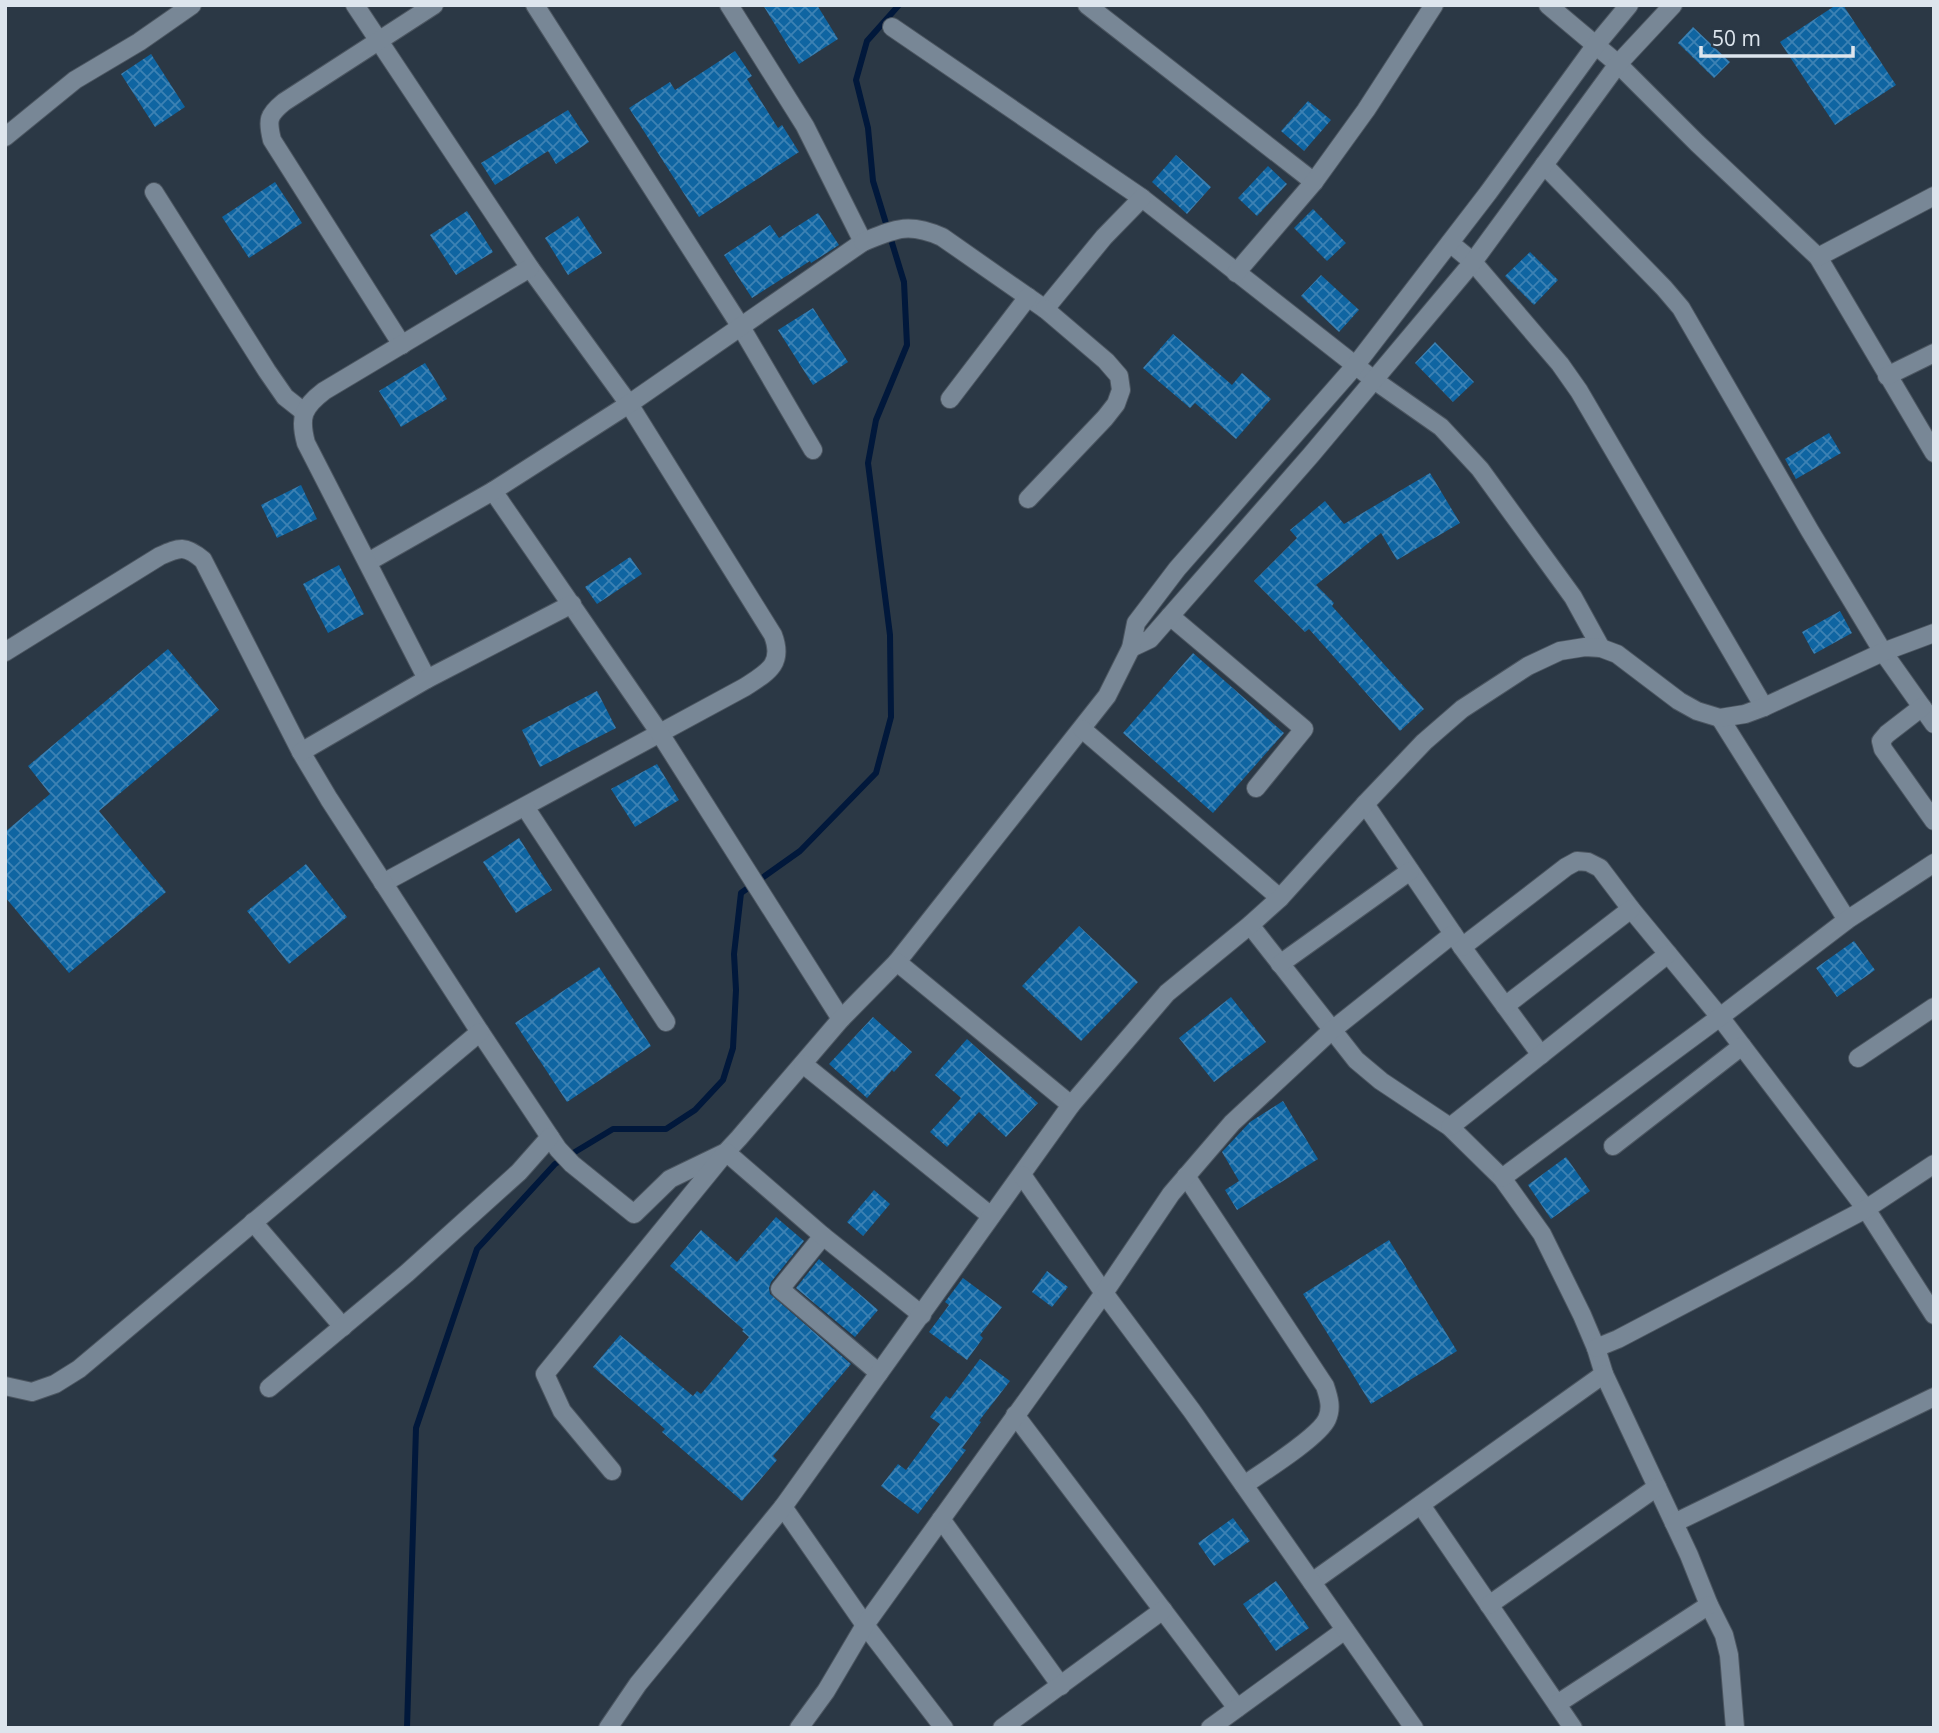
<svg xmlns="http://www.w3.org/2000/svg" width="1939" height="1733" font-family="'Open Sans',sans-serif">
  <defs>
    <pattern id="building-cross-hatch" width="8" height="8" patternUnits="userSpaceOnUse" patternTransform="scale(1.75)"><rect width="8" height="8" fill="#0f65a2"/><path d="M0 0l8 8M0 8l8-8" fill="none" stroke="#3d82b4"/></pattern>
  </defs>
  <rect width="100%" height="100%" fill="#2b3845"/>
  <g fill="none" stroke-linecap="round" stroke-linejoin="round">
    <path stroke="#01183b" stroke-width="6" d="M 407,1728 L 416,1428 L 477,1249 L 555,1164 L 613,1129 L 666,1129 L 695,1110 L 723,1080 L 733,1048 L 736,990 L 734,954 L 741,893 L 800,851 L 876,773 L 891,717 L 890,635 L 868,463 L 876,420 L 907,345 L 904,282 L 873,181 L 868,128 L 856,80 L 867,41 L 899,5"/>
  </g>
  <g fill="url(#building-cross-hatch)">
    <path d="M 763,5 L 817,5 L 838,39 L 799,64 Z"/>
    <path d="M 1836,5 L 1843,5 L 1896,85 L 1835,125 L 1780,42 Z"/>
    <path d="M 1693,27 L 1730,62 L 1714,78 L 1678,43 Z"/>
    <path d="M 735,51 L 752,76 L 747,79 L 778,128 L 782,125 L 799,152 L 699,217 L 629,108 L 670,82 L 675,90 Z"/>
    <path d="M 151,54 L 185,107 L 155,127 L 121,74 Z"/>
    <path d="M 1308,101 L 1331,120 L 1304,151 L 1281,131 Z"/>
    <path d="M 568,110 L 589,142 L 556,164 L 548,151 L 495,185 L 481,163 Z"/>
    <path d="M 1176,155 L 1211,187 L 1187,214 L 1152,182 Z"/>
    <path d="M 1268,166 L 1287,184 L 1257,216 L 1238,198 Z"/>
    <path d="M 275,182 L 302,223 L 249,258 L 222,217 Z"/>
    <path d="M 1313,209 L 1346,243 L 1327,261 L 1294,228 Z"/>
    <path d="M 467,211 L 493,252 L 456,275 L 430,235 Z"/>
    <path d="M 818,213 L 839,245 L 811,263 L 810,261 L 752,298 L 724,255 L 770,225 L 779,238 Z"/>
    <path d="M 578,216 L 602,253 L 568,275 L 545,238 Z"/>
    <path d="M 1530,252 L 1558,280 L 1534,305 L 1505,276 Z"/>
    <path d="M 1321,275 L 1359,310 L 1339,332 L 1301,296 Z"/>
    <path d="M 813,308 L 848,362 L 813,385 L 778,330 Z"/>
    <path d="M 1173,334 L 1232,385 L 1242,373 L 1271,399 L 1236,439 L 1195,403 L 1190,408 L 1143,368 Z"/>
    <path d="M 1435,342 L 1474,382 L 1453,402 L 1415,363 Z"/>
    <path d="M 425,363 L 447,399 L 401,427 L 379,391 Z"/>
    <path d="M 1829,433 L 1841,453 L 1796,479 L 1785,459 Z"/>
    <path d="M 1430,473 L 1460,523 L 1397,560 L 1381,533 L 1316,585 L 1334,603 L 1332,606 L 1424,709 L 1400,731 L 1309,629 L 1305,632 L 1254,581 L 1297,538 L 1290,530 L 1325,501 L 1344,524 Z"/>
    <path d="M 301,485 L 317,519 L 277,538 L 261,505 Z"/>
    <path d="M 630,557 L 642,574 L 597,604 L 585,587 Z"/>
    <path d="M 339,565 L 364,614 L 328,633 L 303,584 Z"/>
    <path d="M 1840,611 L 1852,633 L 1814,654 L 1802,632 Z"/>
    <path d="M 168,649 L 219,710 L 99,811 L 166,892 L 69,973 L 5,897 L 5,832 L 50,794 L 28,766 Z"/>
    <path d="M 1193,653 L 1284,733 L 1213,813 L 1123,733 Z"/>
    <path d="M 597,691 L 616,728 L 540,767 L 522,730 Z"/>
    <path d="M 657,764 L 679,800 L 635,827 L 611,789 Z"/>
    <path d="M 519,838 L 552,890 L 516,913 L 483,862 Z"/>
    <path d="M 306,864 L 347,917 L 289,964 L 247,911 Z"/>
    <path d="M 1079,926 L 1138,982 L 1081,1041 L 1022,986 Z"/>
    <path d="M 1854,941 L 1875,970 L 1837,997 L 1816,968 Z"/>
    <path d="M 599,967 L 651,1046 L 567,1102 L 515,1023 Z"/>
    <path d="M 1231,997 L 1266,1042 L 1214,1082 L 1179,1038 Z"/>
    <path d="M 873,1017 L 912,1052 L 894,1072 L 892,1070 L 867,1098 L 829,1064 Z"/>
    <path d="M 967,1039 L 1038,1103 L 1006,1137 L 979,1112 L 947,1147 L 930,1132 L 961,1098 L 935,1075 Z"/>
    <path d="M 1283,1101 L 1318,1159 L 1237,1210 L 1225,1190 L 1239,1181 L 1222,1152 L 1250,1122 Z"/>
    <path d="M 1566,1157 L 1590,1191 L 1551,1219 L 1528,1185 Z"/>
    <path d="M 874,1190 L 890,1204 L 863,1236 L 847,1222 Z"/>
    <path d="M 776,1217 L 804,1241 L 771,1282 L 769,1288 L 770,1294 L 851,1364 L 773,1456 L 777,1460 L 742,1501 L 662,1432 L 665,1429 L 593,1367 L 620,1335 L 693,1396 L 697,1391 L 701,1394 L 749,1337 L 742,1331 L 744,1330 L 670,1266 L 701,1230 L 737,1262 Z"/>
    <path d="M 1389,1240 L 1457,1351 L 1371,1404 L 1303,1294 Z"/>
    <path d="M 819,1259 L 878,1310 L 855,1337 L 796,1288 Z"/>
    <path d="M 1047,1271 L 1068,1287 L 1052,1307 L 1032,1292 Z"/>
    <path d="M 963,1278 L 1002,1307 L 980,1335 L 983,1338 L 967,1360 L 929,1332 L 949,1305 L 945,1302 Z"/>
    <path d="M 980,1359 L 1010,1381 L 979,1421 L 981,1422 L 962,1448 L 966,1450 L 918,1514 L 881,1486 L 898,1464 L 906,1470 L 940,1424 L 930,1417 L 946,1396 L 950,1399 Z"/>
    <path d="M 1233,1518 L 1250,1541 L 1214,1566 L 1198,1543 Z"/>
    <path d="M 1276,1581 L 1309,1628 L 1276,1651 L 1243,1604 Z"/>
  </g>
  <g fill="none" stroke-linecap="round" stroke-linejoin="round">
    <defs>
      <g id="minor">
        <path d="M 355,5 L 530,268 L 629,404 L 773,635 C 784,664 768,672 745,687 L 383,883"/>
        <path d="M 535,5 L 741,327 L 813,450"/>
        <path d="M 729,5 L 805,126 L 863,242 L 629,404 L 493,491 L 659,732 L 841,1019"/>
        <path d="M 1087,5 L 1314,182"/>
        <path d="M 1548,5 L 1618,64 L 1697,143 L 1818,257 L 1934,453"/>
        <path d="M 892,27 L 1142,198 L 1374,380 L 1441,427 L 1480,469 L 1573,597 L 1601,648"/>
        <path d="M 5,137 L 75,80 L 139,42 L 192,5"/>
        <path d="M 1544,165 L 1664,288 L 1681,308 L 1810,531 L 1883,652 L 1934,724"/>
        <path d="M 154,192 L 267,371 L 285,397 L 304,412"/>
        <path d="M 863,242 C 895,229 908,222 942,237 L 1045,309 L 1104,237 L 1142,198"/>
        <path d="M 1450,243 L 1473,262 L 1560,364 L 1579,391 L 1764,707"/>
        <path d="M 1818,257 L 1934,196"/>
        <path d="M 1236,273 L 1314,182 L 1366,110 L 1434,5"/>
        <path d="M 402,345 L 272,140 C 267,120 268,115 284,102 L 434,5"/>
        <path d="M 1887,376 L 1934,353"/>
        <path d="M 950,399 L 1028,297"/>
        <path d="M 1028,499 L 1105,418 L 1116,404 L 1121,390 L 1119,376 L 1106,361 L 1045,309"/>
        <path d="M 368,562 L 493,491"/>
        <path d="M 1170,616 L 1304,729 L 1256,788"/>
        <path d="M 1131,648 L 1150,639 L 1311,455 L 1473,262 L 1618,64 L 1673,5"/>
        <path d="M 5,652 L 160,556 C 180,547 185,545 203,560 L 301,752 L 329,799 L 480,1032 L 558,1149 L 572,1164 L 634,1214 L 670,1179 L 726,1152 L 739,1138 L 841,1019 L 897,962 L 1107,696 L 1131,648 L 1136,623 L 1177,569 L 1355,366 L 1488,193 L 1595,46 L 1629,5"/>
        <path d="M 427,679 L 306,443 C 299,417 303,407 324,391 L 530,268"/>
        <path d="M 1922,707 L 1887,734 L 1881,741 L 1883,749 L 1934,821"/>
        <path d="M 1720,718 L 1847,920"/>
        <path d="M 1082,729 L 1280,898"/>
        <path d="M 301,752 L 427,679 L 572,604"/>
        <path d="M 1365,804 L 1462,947 L 1541,1055"/>
        <path d="M 525,807 L 666,1022"/>
        <path d="M 1250,925 L 1356,1060 L 1381,1081 L 1450,1127 L 1502,1178 L 1542,1234 L 1582,1315 L 1596,1348 L 1604,1374 L 1689,1555 L 1709,1605 L 1724,1635 L 1729,1655 L 1735,1728"/>
        <path d="M 1462,947 L 1566,867 L 1577,861 L 1588,862 L 1600,868 L 1631,909 L 1720,1017 L 1866,1209 L 1934,1315"/>
        <path d="M 897,962 L 1071,1105"/>
        <path d="M 1280,964 L 1410,871"/>
        <path d="M 1505,1006 L 1631,909"/>
        <path d="M 1858,1058 L 1934,1007"/>
        <path d="M 803,1064 L 991,1216"/>
        <path d="M 1450,1127 L 1668,954"/>
        <path d="M 1613,1146 L 1742,1046"/>
        <path d="M 1186,1176 L 1325,1386 C 1329,1398 1332,1408 1327,1419 C 1319,1437 1263,1472 1244,1485"/>
        <path d="M 1502,1178 L 1720,1017 L 1847,920 L 1934,863"/>
        <path d="M 253,1222 L 343,1327"/>
        <path d="M 823,1236 L 780,1289 L 879,1373"/>
        <path d="M 1596,1348 L 1618,1339 L 1866,1209 L 1934,1164"/>
        <path d="M 5,1386 L 32,1392 L 55,1384 L 79,1369 L 480,1032"/>
        <path d="M 269,1388 L 407,1273 L 519,1172 L 550,1137"/>
        <path d="M 1015,1415 L 1237,1708"/>
        <path d="M 612,1471 L 562,1411 L 545,1374 L 726,1152 L 823,1236 L 922,1315"/>
        <path d="M 1421,1505 L 1573,1728"/>
        <path d="M 783,1507 L 865,1625 L 944,1728"/>
        <path d="M 941,1519 L 1061,1686"/>
        <path d="M 1674,1523 L 1934,1397"/>
        <path d="M 1312,1582 L 1604,1374"/>
        <path d="M 1489,1605 L 1657,1487"/>
        <path d="M 1557,1704 L 1709,1605"/>
        <path d="M 608,1728 L 638,1684 L 783,1507 L 1071,1105 L 1167,993 L 1250,925 L 1280,898 L 1365,804 L 1424,742 L 1462,709 L 1528,666 L 1560,651 L 1585,647 L 1601,648 L 1617,654 L 1679,701 L 1697,711 L 1720,718 L 1745,714 L 1764,707 L 1883,652 L 1934,633"/>
        <path d="M 799,1728 L 826,1691 L 865,1625 L 1104,1293 L 1022,1175"/>
        <path d="M 1002,1728 L 1163,1610"/>
        <path d="M 1210,1728 L 1345,1630"/>
        <path d="M 1414,1728 L 1192,1411 L 1104,1293 L 1171,1194 L 1232,1123 L 1331,1031 L 1453,934"/>
      </g>
    </defs>
    <use href="#minor" stroke="#4c5661" stroke-width="20"/>
    <use href="#minor" stroke="#788796" stroke-width="18"/>
  </g>
  <rect width="1939" height="1733" fill="none" stroke="#dde5ed" stroke-width="14"/>
  <path d="M1701 46v10h152v-10" fill="none" stroke="#dde5ed" stroke-width="3.5"/>
  <text x="1712" y="46" font-size="21" fill="#dde5ed" stroke="#2b3845" stroke-width="5" paint-order="stroke">50 m</text>
</svg>
